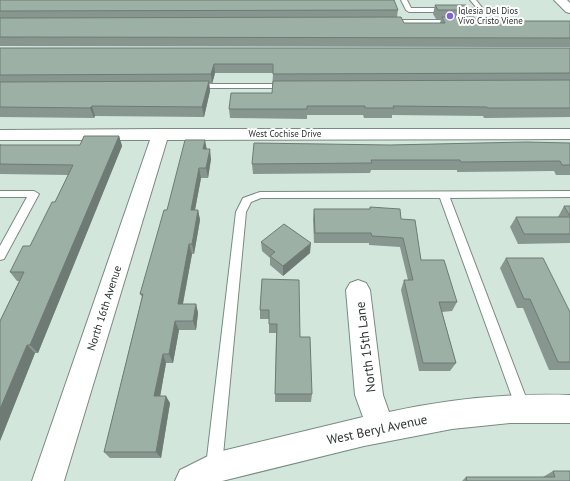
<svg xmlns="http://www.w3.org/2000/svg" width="570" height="481" font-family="'PT Sans',sans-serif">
  <rect width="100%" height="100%" fill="#d3e6dc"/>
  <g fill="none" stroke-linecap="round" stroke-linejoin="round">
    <defs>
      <g id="lane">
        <path d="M 401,0 L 407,0 L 411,8 L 477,8 L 470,0 L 476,0 L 484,10 L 481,12 L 409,12 L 406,10 Z"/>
        <path d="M 455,20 L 457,21 L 457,23 L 389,24 L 386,22 L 389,20 Z"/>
        <path d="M 192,84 L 287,84 L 291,86 L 287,88 L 192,88 Z"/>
        <path d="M 0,191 L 34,191 L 39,194 L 4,259 L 0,260 L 0,246 L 27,197 L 0,197 Z"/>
        <path d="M 570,191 L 570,197 L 450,198 L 530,408 L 528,413 L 523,415 L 518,413 L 516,408 L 440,198 L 261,198 L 251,202 L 246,212 L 222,466 L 220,472 L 214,474 L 208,472 L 206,466 L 236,212 L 243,198 L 260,192 Z"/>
      </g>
      <g id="street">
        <path d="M 160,129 L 570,129 L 570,139 L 167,140 L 64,481 L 32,481 L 150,140 L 0,140 L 0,130 Z"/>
        <path d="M 358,280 L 366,283 L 370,290 L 383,395 L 389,412 C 449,399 509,393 570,395 L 570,423 L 510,423 L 452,429 L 364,446 L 222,481 L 175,481 L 180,470 L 214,453 L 363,417 L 355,395 L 346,290 L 350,283 Z"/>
      </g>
      <path id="secondary" d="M 554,0 L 567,0 L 570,3 L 570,13 L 566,12 Z"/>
    </defs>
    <use href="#lane" stroke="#788a81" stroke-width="2"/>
    <use href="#street" stroke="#788a81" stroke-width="2"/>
    <use href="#secondary" stroke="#788a81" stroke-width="2"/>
    <use href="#lane" fill="#fff" fill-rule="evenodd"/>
    <use href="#street" fill="#fff" fill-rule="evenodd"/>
    <use href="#secondary" fill="#fff" fill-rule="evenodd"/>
  </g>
  <g fill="#87978f">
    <path d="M 0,0 L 398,10 L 397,17 L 404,23 L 440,23 L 441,19 L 436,19 L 433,14 L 435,5 L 469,10 L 467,17 L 477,21 L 570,21 L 570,47 L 0,46 Z"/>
    <path d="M 0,48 L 570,48 L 570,117 L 484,118 L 483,116 L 392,115 L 392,118 L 364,118 L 363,115 L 307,115 L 307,119 L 230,118 L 229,109 L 272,93 L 273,73 L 215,73 L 212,84 L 209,84 L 210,91 L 204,117 L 95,116 L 94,118 L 0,117 Z"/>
    <path d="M 119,136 L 122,146 L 38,353 L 35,353 L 0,441 L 0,321 L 19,281 L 17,281 L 10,272 L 30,246 L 55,202 L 68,175 L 0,174 L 0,144 L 2,145 L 80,145 Z"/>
    <path d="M 570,143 L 570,175 L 556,175 L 554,171 L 457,172 L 457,170 L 371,170 L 370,173 L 253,174 L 252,164 L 390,145 Z"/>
    <path d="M 206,149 L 211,159 L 208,178 L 201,178 L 195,210 L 198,210 L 200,220 L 194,254 L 192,254 L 183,304 L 196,304 L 198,313 L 196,330 L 179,330 L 173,363 L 166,363 L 160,396 L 170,403 L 161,458 L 110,458 L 104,452 L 142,297 L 140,294 Z"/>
    <path d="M 564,206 L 570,206 L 570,243 L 518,244 L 510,227 L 516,217 L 558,217 Z"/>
    <path d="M 370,207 L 401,219 L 421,260 L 457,302 L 452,311 L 442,312 L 456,363 L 450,371 L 419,371 L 401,290 L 404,280 L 408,280 L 400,247 L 369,245 L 369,243 L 314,243 L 313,219 L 314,209 L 370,209 Z"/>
    <path d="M 261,242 L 310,253 L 283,276 L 270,265 L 270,258 L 262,251 Z"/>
    <path d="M 506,258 L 570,312 L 570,370 L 549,370 L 523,308 L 517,308 L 500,268 Z"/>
    <path d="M 262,279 L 300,337 L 312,394 L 311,402 L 275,402 L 276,333 L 269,333 L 269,319 L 260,319 L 260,310 Z"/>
    <path d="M 553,471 L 570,481 L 462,481 L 466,477 L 543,477 Z"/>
  </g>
  <g fill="#6e7b74">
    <path d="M 214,64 L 215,73 L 212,84 L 211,74 Z"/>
    <path d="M 209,81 L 210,91 L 204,117 L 202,107 Z"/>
    <path d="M 92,106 L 95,116 L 94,118 L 90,108 Z"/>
    <path d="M 119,136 L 122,146 L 38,353 L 30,345 Z"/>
    <path d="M 205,140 L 207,150 L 203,149 Z"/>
    <path d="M 210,149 L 211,159 L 208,178 L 206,168 Z"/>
    <path d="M 199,168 L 201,178 L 193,220 L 191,210 Z"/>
    <path d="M 198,210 L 200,220 L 194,254 L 192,244 Z"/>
    <path d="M 311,243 L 310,253 L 283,276 L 283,266 Z"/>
    <path d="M 189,244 L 192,254 L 181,313 L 178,304 Z"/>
    <path d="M 196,304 L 198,313 L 196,330 L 193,321 Z"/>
    <path d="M 175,321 L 179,330 L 173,363 L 169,354 Z"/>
    <path d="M 27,345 L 35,353 L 0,441 L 0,409 Z"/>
    <path d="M 163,354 L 166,363 L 159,403 L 154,396 Z"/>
    <path d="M 166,396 L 170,403 L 161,458 L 156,452 Z"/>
  </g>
  <g fill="#9db0a6" stroke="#6e7b74">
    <path d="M 0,0 L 394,0 L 398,10 L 0,11 Z"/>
    <path d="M 435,5 L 466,5 L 469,10 L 438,10 Z"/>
    <path d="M 401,17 L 404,23 L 445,23 L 442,17 L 474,17 L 477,21 L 570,21 L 570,38 L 0,37 L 0,18 Z"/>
    <path d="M 0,48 L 570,48 L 570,73 L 273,74 L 273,64 L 214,64 L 211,74 L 0,75 Z"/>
    <path d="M 570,80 L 570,108 L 488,108 L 487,107 L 393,106 L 394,108 L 365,108 L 365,106 L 307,106 L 307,109 L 229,109 L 231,93 L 272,93 L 273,81 Z"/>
    <path d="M 209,81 L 202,107 L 92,106 L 90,108 L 0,107 L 0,82 Z"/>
    <path d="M 84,136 L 119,136 L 30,345 L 27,345 L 0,409 L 0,321 L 24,272 L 10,272 L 23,246 L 30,246 L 52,202 L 55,202 L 73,165 L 0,164 L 0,145 L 80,145 Z"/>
    <path d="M 185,140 L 205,140 L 203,149 L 210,149 L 206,168 L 199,168 L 191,210 L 198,210 L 192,244 L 189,244 L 178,304 L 196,304 L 193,321 L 175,321 L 169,354 L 163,354 L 154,396 L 166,396 L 156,452 L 104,452 L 143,294 L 140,294 L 164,210 L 167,210 Z"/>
    <path d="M 526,142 L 570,143 L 570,165 L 562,165 L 560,161 L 461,162 L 460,160 L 371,160 L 372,163 L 252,164 L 254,143 L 390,145 Z"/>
    <path d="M 564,206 L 570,206 L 570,216 Z"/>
    <path d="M 370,207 L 400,209 L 401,219 L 415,220 L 421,260 L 444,260 L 457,302 L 439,302 L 456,363 L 423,363 L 404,280 L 413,280 L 403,238 L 372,236 L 371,233 L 315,233 L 314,209 L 370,209 Z"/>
    <path d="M 516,217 L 570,217 L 570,234 L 524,234 Z"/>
    <path d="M 284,224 L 311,243 L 283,266 L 270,256 L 275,252 L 261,242 Z"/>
    <path d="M 506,258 L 543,258 L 570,312 L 570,362 L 558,362 L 530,299 L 524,299 Z"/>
    <path d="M 262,279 L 299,280 L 300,337 L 310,337 L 312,394 L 275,394 L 277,324 L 269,324 L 269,310 L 260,310 Z"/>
    <path d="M 553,471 L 570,471 L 570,481 L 467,481 L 466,477 L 555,477 Z"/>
  </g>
  <circle fill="#8061dc" stroke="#fff" stroke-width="1.5" cx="450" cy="16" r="4"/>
  <g text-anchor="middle" stroke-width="4" stroke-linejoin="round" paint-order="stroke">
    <g font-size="9" fill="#2c3330" stroke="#fff" text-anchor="start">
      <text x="458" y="14">Iglesia Del Dios<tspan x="458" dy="10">Vivo Cristo Viene</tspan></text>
    </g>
    <g font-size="9" fill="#2c3330" stroke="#fff">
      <text x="285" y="137">West Cochise Drive</text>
    </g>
    <g font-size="11" fill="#2c3330" stroke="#fff">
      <text transform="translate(104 308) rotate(-72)" y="4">North 16th Avenue</text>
    </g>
    <g font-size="13" fill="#2c3330" stroke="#fff">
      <text transform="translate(365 347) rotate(-97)" y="5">North 15th Lane</text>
      <text transform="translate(377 429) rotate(-12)" y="5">West Beryl Avenue</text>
    </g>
  </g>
</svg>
